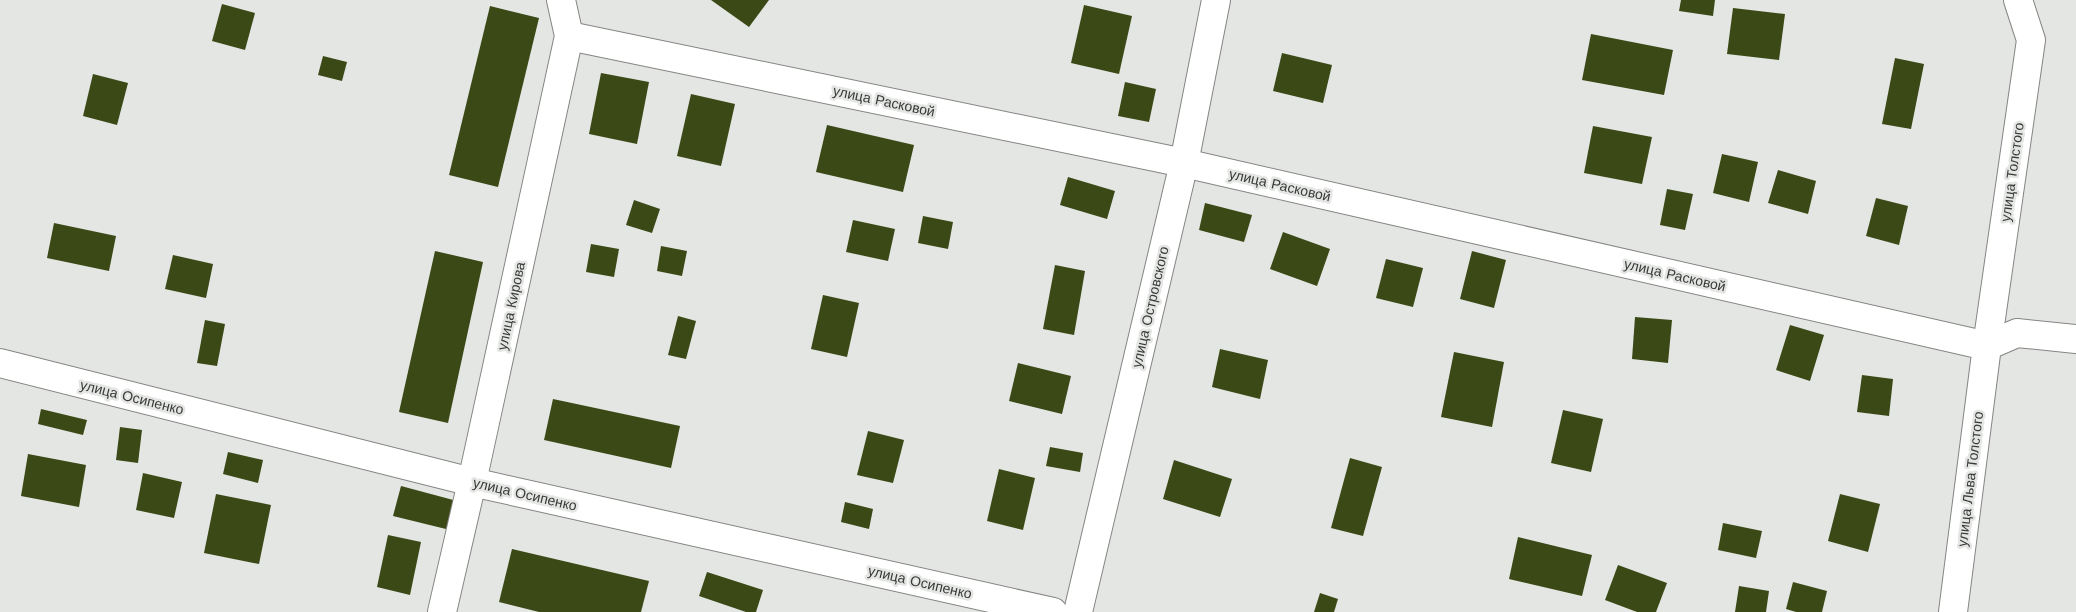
<svg xmlns="http://www.w3.org/2000/svg" width="2076" height="612" font-family="'Work Sans',sans-serif">
  <rect width="100%" height="100%" fill="#e4e6e3"/>
  <g fill="#3a4916">
    <path d="M 711,0 L 769,0 L 749,27 Z"/>
    <path d="M 1681,0 L 1715,0 L 1713,16 L 1679,11 Z"/>
    <path d="M 222,4 L 255,13 L 245,50 L 212,41 Z"/>
    <path d="M 1084,5 L 1132,16 L 1119,74 L 1071,63 Z"/>
    <path d="M 490,6 L 539,18 L 498,187 L 449,175 Z"/>
    <path d="M 1733,8 L 1785,14 L 1779,60 L 1727,54 Z"/>
    <path d="M 1591,34 L 1673,50 L 1664,95 L 1582,80 Z"/>
    <path d="M 1282,53 L 1332,65 L 1323,103 L 1273,91 Z"/>
    <path d="M 323,56 L 347,62 L 342,81 L 318,75 Z"/>
    <path d="M 1895,58 L 1924,64 L 1911,129 L 1882,124 Z"/>
    <path d="M 601,73 L 649,82 L 637,144 L 589,134 Z"/>
    <path d="M 93,74 L 128,83 L 117,125 L 83,116 Z"/>
    <path d="M 1125,82 L 1156,89 L 1149,122 L 1118,116 Z"/>
    <path d="M 691,94 L 735,104 L 721,166 L 677,156 Z"/>
    <path d="M 827,125 L 914,145 L 903,192 L 816,172 Z"/>
    <path d="M 1593,126 L 1652,137 L 1642,184 L 1584,173 Z"/>
    <path d="M 1722,154 L 1758,162 L 1749,202 L 1713,193 Z"/>
    <path d="M 1778,170 L 1816,181 L 1808,214 L 1768,203 Z"/>
    <path d="M 1068,177 L 1115,191 L 1107,219 L 1060,205 Z"/>
    <path d="M 1667,189 L 1693,194 L 1685,230 L 1660,225 Z"/>
    <path d="M 1876,198 L 1908,206 L 1899,245 L 1866,236 Z"/>
    <path d="M 634,200 L 660,209 L 652,233 L 626,225 Z"/>
    <path d="M 1205,203 L 1252,215 L 1244,242 L 1199,230 Z"/>
    <path d="M 923,216 L 953,222 L 948,249 L 918,243 Z"/>
    <path d="M 853,220 L 895,229 L 888,261 L 846,252 Z"/>
    <path d="M 54,223 L 116,236 L 109,271 L 47,258 Z"/>
    <path d="M 1283,232 L 1330,249 L 1317,286 L 1270,269 Z"/>
    <path d="M 591,244 L 619,249 L 614,277 L 586,272 Z"/>
    <path d="M 661,246 L 687,251 L 682,276 L 657,271 Z"/>
    <path d="M 435,251 L 483,262 L 448,423 L 399,412 Z"/>
    <path d="M 1472,251 L 1506,260 L 1494,308 L 1460,299 Z"/>
    <path d="M 173,255 L 213,264 L 206,298 L 165,289 Z"/>
    <path d="M 1386,259 L 1423,268 L 1413,307 L 1376,298 Z"/>
    <path d="M 1055,265 L 1085,271 L 1074,335 L 1043,329 Z"/>
    <path d="M 823,295 L 859,303 L 847,357 L 811,349 Z"/>
    <path d="M 678,316 L 696,321 L 686,359 L 668,355 Z"/>
    <path d="M 1635,317 L 1672,320 L 1668,363 L 1632,359 Z"/>
    <path d="M 205,320 L 225,324 L 217,366 L 197,363 Z"/>
    <path d="M 1790,325 L 1824,335 L 1810,381 L 1776,370 Z"/>
    <path d="M 1220,349 L 1268,360 L 1260,399 L 1212,387 Z"/>
    <path d="M 1454,352 L 1504,362 L 1492,427 L 1441,417 Z"/>
    <path d="M 1018,363 L 1071,376 L 1062,414 L 1009,401 Z"/>
    <path d="M 1862,375 L 1893,379 L 1889,416 L 1857,412 Z"/>
    <path d="M 553,399 L 680,426 L 671,468 L 544,440 Z"/>
    <path d="M 41,409 L 87,420 L 83,435 L 38,424 Z"/>
    <path d="M 1563,410 L 1603,419 L 1591,472 L 1551,463 Z"/>
    <path d="M 120,427 L 142,430 L 138,463 L 116,460 Z"/>
    <path d="M 868,431 L 904,440 L 893,483 L 857,475 Z"/>
    <path d="M 1050,447 L 1083,453 L 1080,472 L 1046,466 Z"/>
    <path d="M 228,452 L 263,460 L 258,483 L 223,474 Z"/>
    <path d="M 28,454 L 86,465 L 79,507 L 21,496 Z"/>
    <path d="M 1350,458 L 1382,467 L 1363,536 L 1331,528 Z"/>
    <path d="M 1174,460 L 1232,479 L 1220,517 L 1163,499 Z"/>
    <path d="M 999,469 L 1035,478 L 1023,530 L 987,521 Z"/>
    <path d="M 143,473 L 182,482 L 174,518 L 136,510 Z"/>
    <path d="M 401,486 L 457,501 L 450,530 L 393,516 Z"/>
    <path d="M 216,494 L 271,505 L 259,564 L 204,553 Z"/>
    <path d="M 1840,494 L 1880,504 L 1868,552 L 1828,541 Z"/>
    <path d="M 845,502 L 873,509 L 869,529 L 841,522 Z"/>
    <path d="M 1723,523 L 1762,531 L 1756,558 L 1718,550 Z"/>
    <path d="M 388,535 L 421,542 L 410,595 L 377,587 Z"/>
    <path d="M 1518,537 L 1592,555 L 1582,596 L 1509,579 Z"/>
    <path d="M 512,549 L 649,581 L 641,612 L 539,612 L 499,602 Z"/>
    <path d="M 1618,565 L 1667,583 L 1656,612 L 1637,612 L 1605,600 Z"/>
    <path d="M 707,572 L 763,590 L 756,612 L 746,612 L 699,596 Z"/>
    <path d="M 1793,582 L 1827,591 L 1822,612 L 1796,612 L 1786,609 Z"/>
    <path d="M 1739,586 L 1769,591 L 1766,612 L 1735,612 Z"/>
    <path d="M 1320,593 L 1338,599 L 1334,612 L 1314,612 Z"/>
  </g>
  <g fill="none" stroke-linecap="round" stroke-linejoin="round">
    <defs>
      <g id="minor">
        <path d="M 569,36 L 1184,163 L 1987,346"/>
        <path d="M 1987,346 L 2017,333 L 2076,339"/>
        <path d="M 0,363 L 472,482 L 1053,612"/>
        <path d="M 442,612 L 472,482 L 569,36 L 561,0"/>
        <path d="M 1078,612 L 1184,163 L 1216,0"/>
        <path d="M 1953,612 L 1987,346 L 2031,40 L 2018,0"/>
      </g>
    </defs>
    <use href="#minor" stroke="#858683" stroke-width="30"/>
    <use href="#minor" stroke="#fff" stroke-width="28"/>
  </g>
  <g text-anchor="middle" stroke-width="5" stroke-linejoin="round" paint-order="stroke">
    <g font-size="14" fill="#383938" stroke="#e4e6e3">
      <text transform="translate(884 101) rotate(12)" y="5">улица Расковой</text>
      <text transform="translate(2012 172) rotate(-82)" y="5">улица Толстого</text>
      <text transform="translate(1280 185) rotate(13)" y="5">улица Расковой</text>
      <text transform="translate(1675 275) rotate(13)" y="5">улица Расковой</text>
      <text transform="translate(511 306) rotate(-78)" y="5">улица Кирова</text>
      <text transform="translate(1150 307) rotate(-77)" y="5">улица Островского</text>
      <text transform="translate(132 397) rotate(14)" y="5">улица Осипенко</text>
      <text transform="translate(1970 479) rotate(-83)" y="5">улица Льва Толстого</text>
      <text transform="translate(525 494) rotate(13)" y="5">улица Осипенко</text>
      <text transform="translate(920 582) rotate(13)" y="5">улица Осипенко</text>
    </g>
  </g>
</svg>
